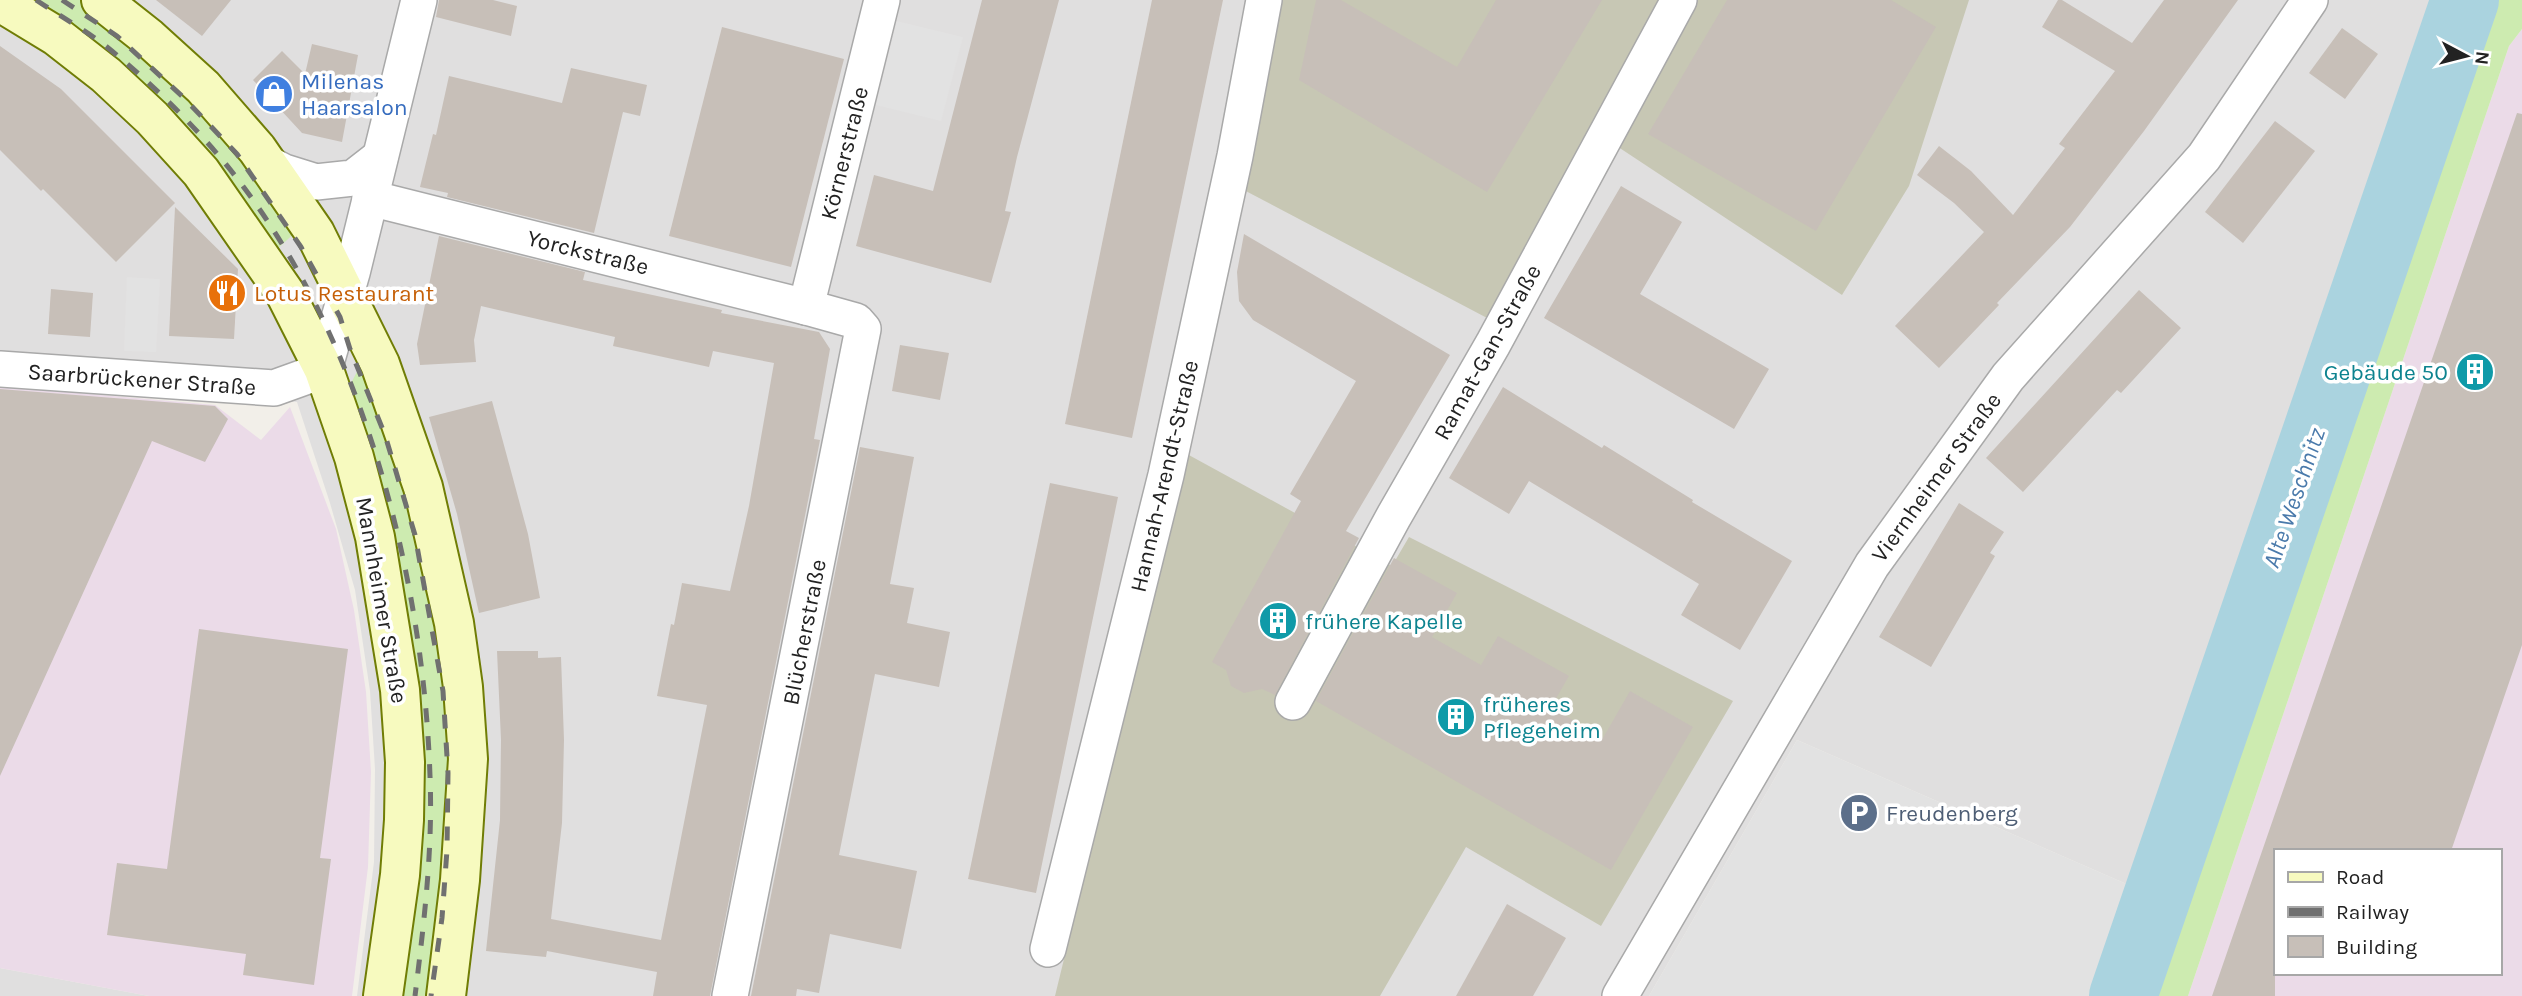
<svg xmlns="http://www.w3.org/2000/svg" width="2522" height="996" font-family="Karla,sans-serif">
  <rect width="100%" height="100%" fill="#f2efe9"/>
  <g fill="#e0dfdf">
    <path d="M 0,0 L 2438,0 L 2448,7 L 2131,886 L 1797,740 L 1649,996 L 357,996 L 374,862 L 375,769 L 370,691 L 355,590 L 330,503 L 297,402 L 0,377 Z"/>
    <path d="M 0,968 L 149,996 L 0,996 Z"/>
  </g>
  <g fill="#ebdbe8" fill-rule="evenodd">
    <path d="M 2522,29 L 2522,996 L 2188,996 L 2509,46 ZM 2275,851 L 2499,851 L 2499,973 L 2275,973 Z"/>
    <path d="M 0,386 L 215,405 L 261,440 L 290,407 L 336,529 L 354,610 L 366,692 L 371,772 L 368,867 L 352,996 L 149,996 L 0,968 Z"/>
  </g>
  <g fill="#c7c7b4">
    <path d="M 1280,0 L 1969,0 L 1909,186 L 1842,295 L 1594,131 L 1489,319 L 1240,188 Z"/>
    <path d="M 1187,454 L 1392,566 L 1409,537 L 1733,701 L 1601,926 L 1466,847 L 1380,996 L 1055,996 Z"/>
  </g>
  <g fill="#cdebb0">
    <path d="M 24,0 L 81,0 L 121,30 L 189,90 L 299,229 L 275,251 Z"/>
    <path d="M 2453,0 L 2522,0 L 2522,29 L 2509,46 L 2188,996 L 2096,996 L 2131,886 L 2448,7 Z"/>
    <path d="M 365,356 L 441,609 L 454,775 L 437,996 L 403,996 L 415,910 L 420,822 L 345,395 Z"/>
  </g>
  <g fill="#e2e2e2">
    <path d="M 897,21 L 963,37 L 941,121 L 876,105 Z"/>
    <path d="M 127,277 L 160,279 L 156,352 L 124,351 Z"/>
    <path d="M 1797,740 L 2131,886 L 2090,996 L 1649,996 Z"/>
  </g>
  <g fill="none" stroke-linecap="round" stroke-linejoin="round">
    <path stroke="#aad3df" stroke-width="68" d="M 2123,996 L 2465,0"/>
  </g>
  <g fill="#c7bfb8">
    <path d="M 156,0 L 231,0 L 202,36 Z"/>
    <path d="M 439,0 L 493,0 L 517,6 L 511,36 L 436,17 Z"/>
    <path d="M 982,0 L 1059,0 L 1017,157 L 1005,211 L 1011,212 L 991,283 L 856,246 L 874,175 L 933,191 Z"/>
    <path d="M 1152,0 L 1223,0 L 1132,438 L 1065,424 Z"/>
    <path d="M 1316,0 L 1341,0 L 1457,67 L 1496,0 L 1602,0 L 1487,192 L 1299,80 Z"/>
    <path d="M 1727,0 L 1891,0 L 1936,27 L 1816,231 L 1648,134 Z"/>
    <path d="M 2058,0 L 2062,0 L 2132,43 L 2164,0 L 2238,0 L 2144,131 L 2070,227 L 1997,303 L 1999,305 L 1939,368 L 1895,326 L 1984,232 L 1954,203 L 1917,175 L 1939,146 L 1971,171 L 2013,215 L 2065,148 L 2059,144 L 2115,71 L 2042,27 Z"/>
    <path d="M 722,27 L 844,59 L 791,267 L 669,236 Z"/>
    <path d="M 2342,28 L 2378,54 L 2345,99 L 2309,73 Z"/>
    <path d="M 312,44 L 358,55 L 342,142 L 302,133 L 253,80 L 282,51 L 305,74 Z"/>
    <path d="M 0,46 L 61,89 L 175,203 L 116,262 L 43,189 L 41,191 L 0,150 Z"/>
    <path d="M 571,68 L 647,85 L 640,116 L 623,112 L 594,233 L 447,197 L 448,193 L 420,187 L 433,134 L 436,135 L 449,76 L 562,103 Z"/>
    <path d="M 2517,113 L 2522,114 L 2522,645 L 2451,851 L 2275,851 L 2275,996 L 2212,996 Z"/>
    <path d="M 2275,121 L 2315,151 L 2243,243 L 2205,212 Z"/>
    <path d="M 1621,186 L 1682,222 L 1640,294 L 1769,369 L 1734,429 L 1544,318 Z"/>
    <path d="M 175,207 L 238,269 L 234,339 L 169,336 Z"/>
    <path d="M 1244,234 L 1450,355 L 1346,531 L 1359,538 L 1275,695 L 1262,689 L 1244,693 L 1231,686 L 1226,670 L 1212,662 L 1301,501 L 1290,494 L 1356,381 L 1253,320 L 1239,301 L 1237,272 Z"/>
    <path d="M 439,236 L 585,272 L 583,280 L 722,310 L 721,313 L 819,332 L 830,349 L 814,439 L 820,440 L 710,996 L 653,996 L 657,972 L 547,951 L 546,957 L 486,951 L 500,820 L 501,740 L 497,651 L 538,651 L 538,658 L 561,657 L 564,740 L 562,823 L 551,919 L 661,940 L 707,705 L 657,696 L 671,624 L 674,625 L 682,583 L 730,591 L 749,506 L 774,363 L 713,351 L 709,367 L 613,346 L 615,337 L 481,306 L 474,340 L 476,362 L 420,365 L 417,344 Z"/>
    <path d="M 51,289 L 93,293 L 90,337 L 48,334 Z"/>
    <path d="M 2139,290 L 2181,328 L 2121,393 L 2117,390 L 2023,492 L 1986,458 Z"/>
    <path d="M 900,345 L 949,353 L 940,400 L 892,391 Z"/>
    <path d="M 1503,387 L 1602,448 L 1604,445 L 1693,500 L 1692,502 L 1792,561 L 1740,650 L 1681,615 L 1699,584 L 1529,481 L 1509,514 L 1449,478 Z"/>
    <path d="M 0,389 L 215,406 L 228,419 L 205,462 L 152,441 L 0,776 Z"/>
    <path d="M 492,401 L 528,534 L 540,598 L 479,613 L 457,514 L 429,417 Z"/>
    <path d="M 860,447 L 914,457 L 890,584 L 914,588 L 907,623 L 950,632 L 939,687 L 875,674 L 839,855 L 917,871 L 901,949 L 830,934 L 819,993 L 797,989 L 796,996 L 751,996 Z"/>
    <path d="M 1050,483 L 1118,497 L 1036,893 L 968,879 Z"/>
    <path d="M 1959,503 L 2004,532 L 1990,553 L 1995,556 L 1931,667 L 1879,637 Z"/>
    <path d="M 1394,558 L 1457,593 L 1432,637 L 1481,665 L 1498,636 L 1569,676 L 1551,707 L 1603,738 L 1630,691 L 1693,727 L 1611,870 L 1316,701 Z"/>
    <path d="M 199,629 L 348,649 L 320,858 L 331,859 L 314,985 L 243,975 L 246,954 L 107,935 L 117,863 L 167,869 Z"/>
    <path d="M 1507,904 L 1566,938 L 1533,996 L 1456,996 Z"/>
  </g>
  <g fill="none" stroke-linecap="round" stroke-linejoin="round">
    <defs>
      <g id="street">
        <path d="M 265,162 L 284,172 L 316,182 L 353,178 L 380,157"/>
        <path d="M 370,198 L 806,307 L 856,321 L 863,329 L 730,996"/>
        <path d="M 806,307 L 882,0"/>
        <path d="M 0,369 L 274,388 L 324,370 L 352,273 L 419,0"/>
        <path d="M 1293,702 L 1394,516 L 1493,344 L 1679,0"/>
        <path d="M 1048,949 L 1166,475 L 1235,156 L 1264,0"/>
        <path d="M 1620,996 L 1872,565 L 2008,377 L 2204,157 L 2310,0"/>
      </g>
      <g id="secondary">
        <path d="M 101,0 L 149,38 L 203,87 L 257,149 L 315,233 L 380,364 L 423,487 L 454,623 L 463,687 L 468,759 L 460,880 L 446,996"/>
        <path d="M 0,2 L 56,36 L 106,75 L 152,118 L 201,172 L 285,293 L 324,370 L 354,457 L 375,537 L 400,690 L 405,762 L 404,820 L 400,875 L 383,996"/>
      </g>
    </defs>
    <use href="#street" stroke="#a9a9a9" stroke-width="38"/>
    <use href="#secondary" stroke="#707d05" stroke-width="42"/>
    <use href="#street" stroke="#fff" stroke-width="35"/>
    <use href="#secondary" stroke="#f7fabf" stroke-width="38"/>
    <g stroke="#707070" stroke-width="5" stroke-dasharray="14 14" stroke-linecap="butt">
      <path d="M 36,0 C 60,16 85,30 107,47 C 149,81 190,121 224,162 C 359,326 423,567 430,776 C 433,849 424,923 415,996"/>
      <path d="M 62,0 L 117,36 L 184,98 L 237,154 L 301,247 L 340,317 L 350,349 L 385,435 L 415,535 L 443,691 L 448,773 L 447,850 L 442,918 L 431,996"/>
    </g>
  </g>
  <defs>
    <symbol id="shop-disc" viewBox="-11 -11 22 22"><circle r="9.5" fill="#3f7fe0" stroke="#fff"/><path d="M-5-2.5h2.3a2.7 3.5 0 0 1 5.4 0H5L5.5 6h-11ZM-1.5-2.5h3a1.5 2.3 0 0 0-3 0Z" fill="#fff"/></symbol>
    <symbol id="restaurant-disc" viewBox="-11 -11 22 22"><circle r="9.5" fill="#e8710a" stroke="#fff"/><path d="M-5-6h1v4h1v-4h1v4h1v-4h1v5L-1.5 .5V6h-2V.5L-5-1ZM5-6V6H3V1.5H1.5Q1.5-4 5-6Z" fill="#fff"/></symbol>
    <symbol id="building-disc" viewBox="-11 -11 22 22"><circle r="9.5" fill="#0f9aa8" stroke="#fff"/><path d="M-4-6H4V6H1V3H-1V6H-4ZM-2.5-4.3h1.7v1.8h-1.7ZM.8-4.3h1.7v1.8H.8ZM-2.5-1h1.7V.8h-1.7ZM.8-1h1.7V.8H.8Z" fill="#fff"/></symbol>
    <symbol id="parking-disc" viewBox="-11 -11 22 22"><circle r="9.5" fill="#5c6f8a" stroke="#fff"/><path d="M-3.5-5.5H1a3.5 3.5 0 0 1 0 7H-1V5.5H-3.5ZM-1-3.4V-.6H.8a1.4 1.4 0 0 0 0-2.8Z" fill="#fff"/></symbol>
  </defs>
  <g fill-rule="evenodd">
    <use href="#shop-disc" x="252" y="72" width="44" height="44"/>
    <use href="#restaurant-disc" x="205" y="271" width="44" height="44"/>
    <use href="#building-disc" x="2453" y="350" width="44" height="44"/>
    <use href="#building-disc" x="1256" y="599" width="44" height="44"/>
    <use href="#building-disc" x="1434" y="695" width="44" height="44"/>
    <use href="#parking-disc" x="1837" y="791" width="44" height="44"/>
  </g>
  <g text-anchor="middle" stroke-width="7" stroke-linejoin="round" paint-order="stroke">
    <g font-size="23" fill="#366cbe" stroke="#fff" text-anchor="start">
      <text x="301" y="89">Milenas<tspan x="301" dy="26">Haarsalon</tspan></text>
    </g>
    <g font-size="23" fill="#222" stroke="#fff">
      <text transform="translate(844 153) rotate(-76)" y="8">Körnerstraße</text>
      <text transform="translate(588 252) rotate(14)" y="8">Yorckstraße</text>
      <text transform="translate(1487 352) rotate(-61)" y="8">Ramat-Gan-Straße</text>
      <text transform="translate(142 379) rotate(4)" y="8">Saarbrückener Straße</text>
      <text transform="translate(1164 476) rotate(-77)" y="8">Hannah-Arendt-Straße</text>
      <text transform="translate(1936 477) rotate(-54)" y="8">Viernheimer Straße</text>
      <text transform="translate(382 600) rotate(80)" y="8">Mannheimer Straße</text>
      <text transform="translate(804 632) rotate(-79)" y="8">Blücherstraße</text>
    </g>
    <g font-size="23" fill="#c56008" stroke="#fff" text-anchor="start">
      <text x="254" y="301">Lotus Restaurant</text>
    </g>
    <g font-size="23" fill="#0d838f" stroke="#fff" text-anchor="start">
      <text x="2448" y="380" text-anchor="end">Gebäude 50</text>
      <text x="1305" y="629">frühere Kapelle</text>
      <text x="1483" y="712">früheres<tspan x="1483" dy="26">Pflegeheim</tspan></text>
    </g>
    <g font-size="23" fill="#4e5e75" stroke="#fff" text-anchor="start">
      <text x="1886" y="821">Freudenberg</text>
    </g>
    <g font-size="24" font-style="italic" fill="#4a7aab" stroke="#fff">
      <text transform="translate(2294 498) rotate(-71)" y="8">Alte Weschnitz</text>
    </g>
  </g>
  <rect x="2274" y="849" width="228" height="126" fill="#ffffff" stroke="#a7a7a7" stroke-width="2"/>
  <rect x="2288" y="872" width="35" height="10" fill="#f7fabf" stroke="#a7a7a7" stroke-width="2"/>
  <text x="2336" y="884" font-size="21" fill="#222222">Road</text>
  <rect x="2288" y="907" width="35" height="10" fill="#707070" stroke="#a7a7a7" stroke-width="2"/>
  <text x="2336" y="919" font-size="21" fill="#222222">Railway</text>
  <rect x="2288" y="936" width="35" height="21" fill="#c7bfb8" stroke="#a7a7a7" stroke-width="2"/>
  <text x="2336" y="954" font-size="21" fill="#222222">Building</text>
  <g transform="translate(2466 56) rotate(97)" stroke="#ffffff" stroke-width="5" paint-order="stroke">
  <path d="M0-5L12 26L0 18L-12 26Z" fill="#222222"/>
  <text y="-10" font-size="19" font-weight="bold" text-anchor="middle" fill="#222222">N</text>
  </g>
</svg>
